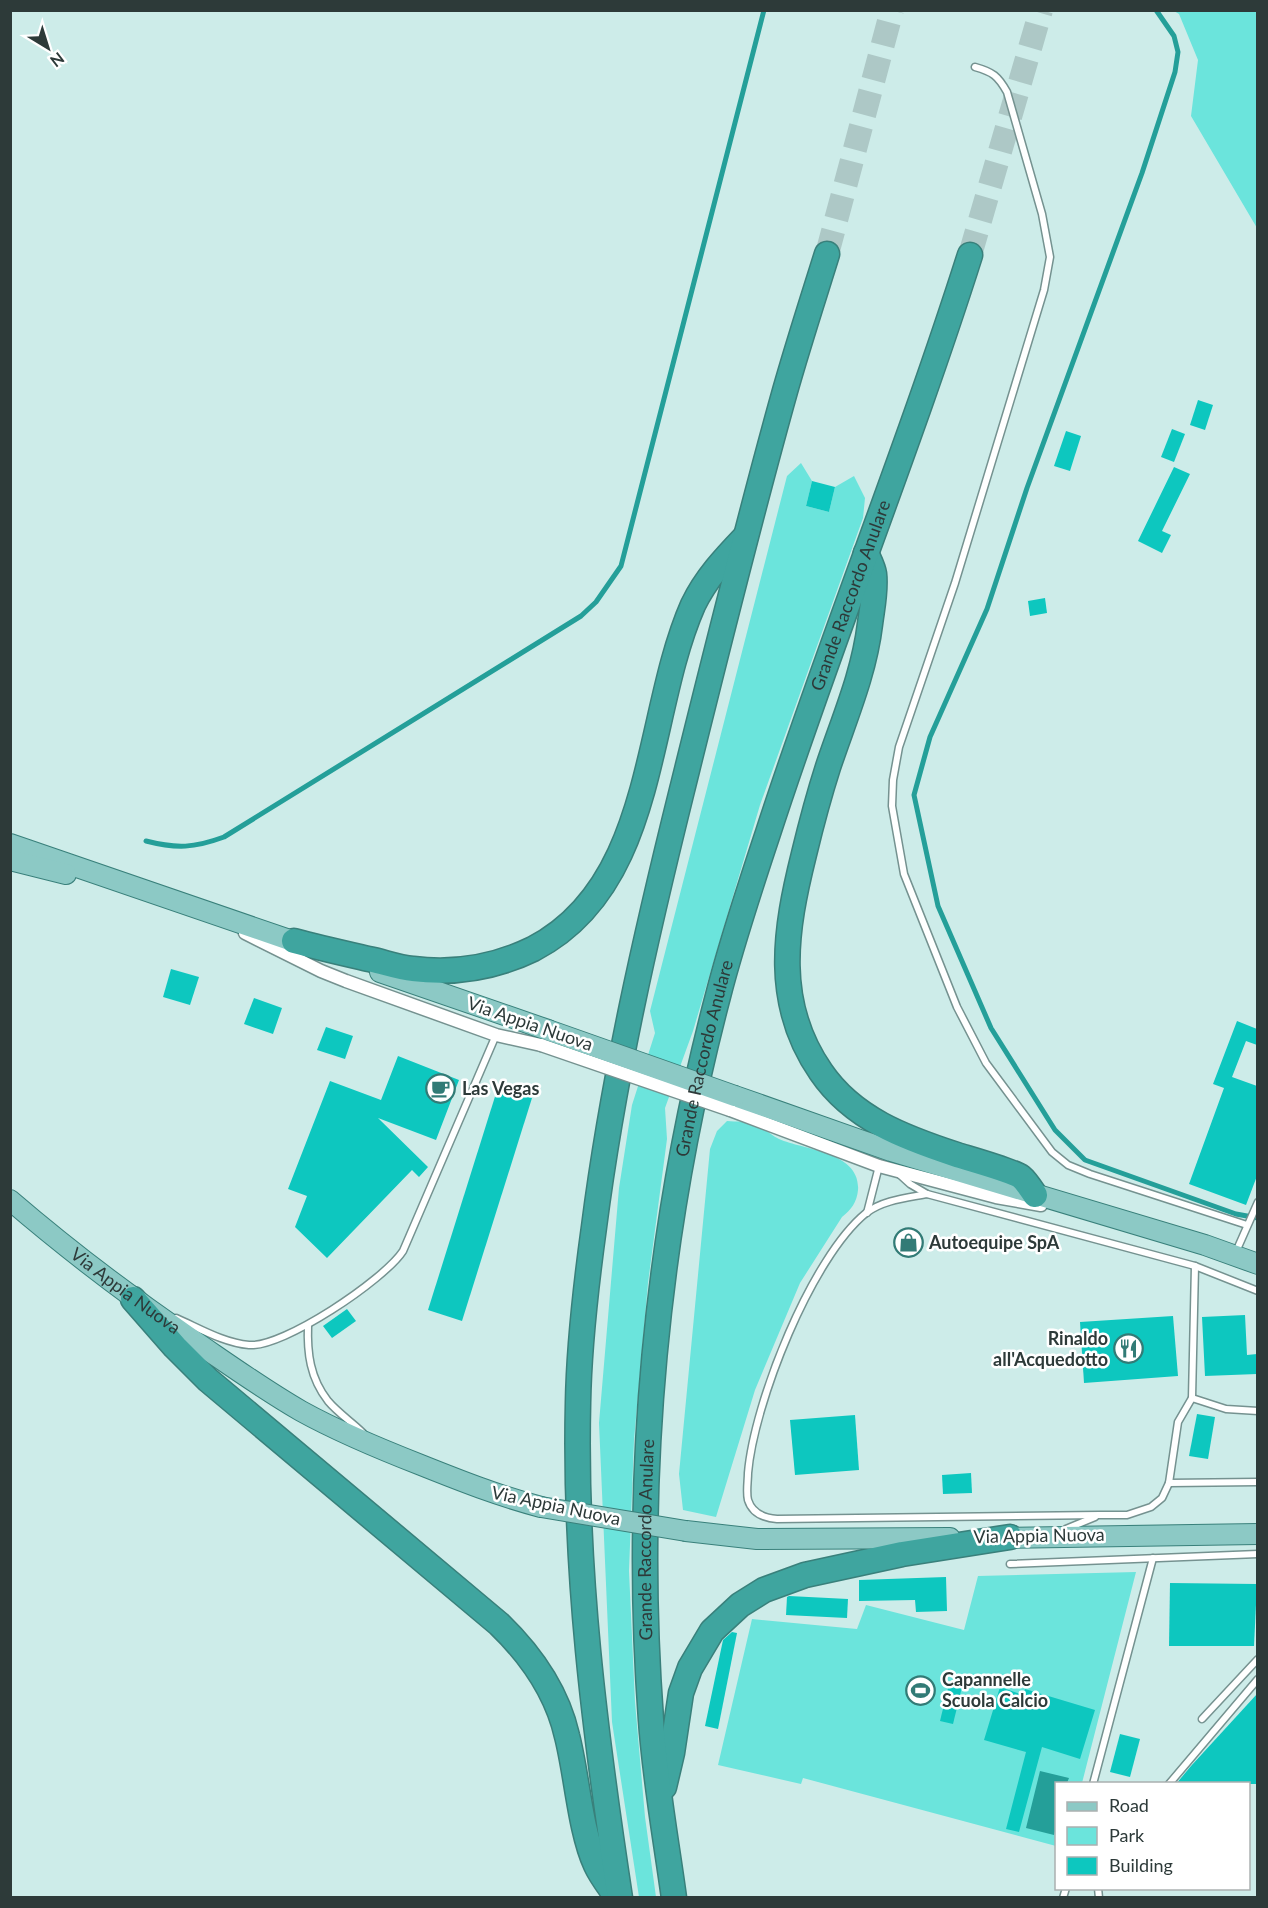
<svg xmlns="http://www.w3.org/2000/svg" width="1268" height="1908" font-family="Lato,sans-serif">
  <rect width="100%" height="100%" fill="#cdece9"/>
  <g fill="#6be4dc">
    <path d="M 1174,11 L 1257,11 L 1257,228 L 1191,116 L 1198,60 L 1179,14 Z"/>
    <path d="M 801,463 L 812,481 L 806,506 L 829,512 L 835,487 L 854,476 L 865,498 L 863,518 L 760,805 L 693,1031 L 665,1108 L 667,1139 L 648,1283 L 634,1440 L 629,1571 L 635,1702 L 645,1817 L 656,1897 L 639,1897 L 612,1722 L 599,1423 L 619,1188 L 632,1105 L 655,1033 L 650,1011 L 787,476 Z"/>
    <path d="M 727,1121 C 736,1122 747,1121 755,1124 C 764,1127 770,1135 779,1139 C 804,1150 861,1152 858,1190 C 857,1202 851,1210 842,1217 L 800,1283 L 755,1390 L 716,1517 L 683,1510 L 679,1474 L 710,1149 L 717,1131 Z"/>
    <path d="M 1136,1572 L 1082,1783 L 1056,1784 L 1056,1846 L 803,1778 L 801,1784 L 718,1765 L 752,1619 L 857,1629 L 866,1605 L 964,1630 L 978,1576 Z"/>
  </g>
  <path fill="#249f99" d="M 1040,1771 L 1069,1778 L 1067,1783 L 1056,1784 L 1056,1827 L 1054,1835 L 1026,1828 Z"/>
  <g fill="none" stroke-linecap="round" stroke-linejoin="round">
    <g stroke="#249f99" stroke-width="5">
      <path d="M 1156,10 L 1174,36 L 1178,52 L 1175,72 L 1142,173 L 1027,488 L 987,609 L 930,737 L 914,795 L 938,906 L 991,1028 L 1055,1130 L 1085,1160 L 1236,1214 L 1258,1218"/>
      <path d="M 146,841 C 177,849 194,848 224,837 L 581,616 L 596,602 L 621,566 L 764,10"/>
    </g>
  </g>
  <g fill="#0dc7bf">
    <path d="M 1198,400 L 1213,405 L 1205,430 L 1190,425 Z"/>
    <path d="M 1172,429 L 1185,434 L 1174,462 L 1161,457 Z"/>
    <path d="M 1066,431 L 1081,436 L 1070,471 L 1054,466 Z"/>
    <path d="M 1174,467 L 1190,474 L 1162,531 L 1171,535 L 1162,553 L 1138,541 Z"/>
    <path d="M 812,481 L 835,487 L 829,512 L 806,506 Z"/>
    <path d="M 1045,598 L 1047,613 L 1030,616 L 1028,601 Z"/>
    <path d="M 171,969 L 199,977 L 190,1005 L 163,997 Z"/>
    <path d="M 254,998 L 282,1008 L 273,1034 L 244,1024 Z"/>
    <path d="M 1237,1021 L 1257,1029 L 1257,1045 L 1246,1041 L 1232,1077 L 1257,1086 L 1257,1176 L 1246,1205 L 1189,1184 L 1224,1088 L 1213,1084 Z"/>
    <path d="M 326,1027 L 353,1036 L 345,1059 L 317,1050 Z"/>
    <path d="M 398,1056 L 459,1080 L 436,1140 L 378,1118 L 428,1167 L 419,1177 L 412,1170 L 327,1258 L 295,1227 L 307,1196 L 288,1189 L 330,1081 L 381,1100 Z"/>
    <path d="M 498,1087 L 532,1098 L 462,1321 L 428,1310 Z"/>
    <path d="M 347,1309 L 356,1321 L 332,1338 L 323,1326 Z"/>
    <path d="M 1245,1315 L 1247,1355 L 1257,1354 L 1257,1374 L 1205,1376 L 1202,1317 Z"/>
    <path d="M 1173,1316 L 1178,1376 L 1084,1383 L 1080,1322 Z"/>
    <path d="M 1197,1414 L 1215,1417 L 1208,1459 L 1189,1456 Z"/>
    <path d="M 855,1415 L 859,1470 L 795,1475 L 790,1420 Z"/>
    <path d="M 971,1473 L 972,1493 L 943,1494 L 942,1475 Z"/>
    <path d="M 946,1577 L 947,1611 L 916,1612 L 915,1600 L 859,1601 L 859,1580 Z"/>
    <path d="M 1170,1583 L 1257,1584 L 1254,1646 L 1169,1646 Z"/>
    <path d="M 789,1596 L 848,1599 L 847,1618 L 786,1615 L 787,1597 Z"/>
    <path d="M 732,1632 L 737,1633 L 718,1729 L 705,1726 L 723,1640 Z"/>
    <path d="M 949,1684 L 962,1687 L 953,1724 L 940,1721 Z"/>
    <path d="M 1000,1687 L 1023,1695 L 1025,1689 L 1095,1710 L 1080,1759 L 1042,1747 L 1019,1832 L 1006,1829 L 1026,1752 L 984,1740 Z"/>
    <path d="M 1257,1694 L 1257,1784 L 1176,1784 L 1191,1766 Z"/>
    <path d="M 1120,1734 L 1140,1739 L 1130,1777 L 1110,1772 Z"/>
  </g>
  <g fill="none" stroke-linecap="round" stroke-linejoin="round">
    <g stroke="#adc8c6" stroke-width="24" stroke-dasharray="24 12" stroke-linecap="butt">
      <path d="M 827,254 L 892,10"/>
      <path d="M 970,255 L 1041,10"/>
    </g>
    <defs>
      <g id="service">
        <path d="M 975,67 C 993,72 998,76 1007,92 L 1042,214 L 1050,257 L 1044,290 L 955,583 L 899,747 L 893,780 L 892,806 L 904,874 L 957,1007 L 986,1063 L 1052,1152 L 1068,1165 L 1090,1174 L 1247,1225"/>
        <path d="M 899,1174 L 910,1184 L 927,1194 L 1195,1266 L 1258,1291"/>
        <path d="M 927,1194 C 906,1198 883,1200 866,1213 C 811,1258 754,1403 748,1473 C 748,1481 746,1492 748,1500 C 752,1513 764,1518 777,1519 L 1100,1515 L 1127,1515 L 1151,1507 L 1162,1498 L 1169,1483 L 1178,1422 L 1192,1398 L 1195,1266"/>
        <path d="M 867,1213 L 879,1166"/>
        <path d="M 1235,1254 L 1258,1202"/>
        <path d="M 176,1318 C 199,1328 224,1343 249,1345 C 283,1348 384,1280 403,1251 L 496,1035"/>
        <path d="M 308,1325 C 307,1353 310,1378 328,1401 C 338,1413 352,1422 363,1433"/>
        <path d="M 1192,1398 L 1226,1409 L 1258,1411"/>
        <path d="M 1169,1483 L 1258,1482"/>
        <path d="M 1066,1529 L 1095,1517"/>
        <path d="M 1010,1564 L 1258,1554"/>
        <path d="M 1202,1719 L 1258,1659"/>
        <path d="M 1093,1784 L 1153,1558"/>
        <path d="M 1169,1784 L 1258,1679"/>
        <path d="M 1098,1888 L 1099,1898"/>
        <path d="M 1063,1898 L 1066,1888"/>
      </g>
      <g id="minor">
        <path d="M 245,933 L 321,971 L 346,981 L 496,1035 L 541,1045"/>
        <path d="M 730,1110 L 879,1166 L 996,1197 L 1041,1205"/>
      </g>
      <g id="primary">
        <path d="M 10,844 L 307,946"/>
        <path d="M 10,860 L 66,874"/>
        <path d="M 380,972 L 548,1030"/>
        <path d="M 735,1096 L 891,1151 L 1205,1245 L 1258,1264"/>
        <path id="s1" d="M 10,1200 C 67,1249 125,1293 187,1336 C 224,1361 261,1388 301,1411 C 339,1432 380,1449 421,1465 C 461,1481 499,1496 541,1507"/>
        <path d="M 686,1531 L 757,1539 L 950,1538"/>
        <path d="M 994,1538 L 1258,1534"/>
      </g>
      <g id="motorway">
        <path d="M 866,553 C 869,560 873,567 874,574 C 876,590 872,608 870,624 C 864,674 844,719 828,767 C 819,795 811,825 804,854 C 785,930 773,1003 821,1072 C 853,1119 905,1138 957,1155 C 970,1159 1013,1171 1021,1177 C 1026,1181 1031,1189 1035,1195"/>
        <path d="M 294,941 C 320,948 347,954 373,960 C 386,963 400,968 413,969 C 454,974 496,967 533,949 C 657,885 644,716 693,605 C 706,578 725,558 745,537"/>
        <path d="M 133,1299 L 175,1347 L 208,1380 L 499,1624 C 531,1655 557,1692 567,1736 C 577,1775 580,1830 596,1865 C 601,1876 609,1886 616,1896"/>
        <path d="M 664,1787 L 672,1753 L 681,1693 L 690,1668 L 712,1631 L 740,1605 L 764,1590 L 805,1575 L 902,1554 L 1010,1537"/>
        <path d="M 620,1898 C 595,1734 574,1569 578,1403 C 579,1344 586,1285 594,1227 C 613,1079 646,935 682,790 C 715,657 748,523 785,391 C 798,345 813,299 827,254"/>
        <path id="s2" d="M 674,1898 C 666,1839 655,1780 651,1720 C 633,1478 656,1231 718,996 C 732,941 750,887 768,833 C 831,639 908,450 970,255"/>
      </g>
    </defs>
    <use href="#service" stroke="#759290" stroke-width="9"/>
    <use href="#minor" stroke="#759290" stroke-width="15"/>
    <use href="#primary" stroke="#39807b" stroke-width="22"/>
    <use href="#motorway" stroke="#39807b" stroke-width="27"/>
    <use href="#service" stroke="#fff" stroke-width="6"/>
    <use href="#minor" stroke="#fff" stroke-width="12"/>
    <use href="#primary" stroke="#8cc9c5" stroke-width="20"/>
    <use href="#motorway" stroke="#3fa59f" stroke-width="24"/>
    <defs>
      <path id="minor-bridge" d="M 541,1045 L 730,1110"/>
      <g id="primary-bridge">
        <path d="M 548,1030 L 735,1096"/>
        <path d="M 541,1507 L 686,1531"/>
      </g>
    </defs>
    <use href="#minor-bridge" stroke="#759290" stroke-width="15" stroke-linecap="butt"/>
    <use href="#primary-bridge" stroke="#39807b" stroke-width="22" stroke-linecap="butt"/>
    <use href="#minor-bridge" stroke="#fff" stroke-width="12"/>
    <use href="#primary-bridge" stroke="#8cc9c5" stroke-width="20"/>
  </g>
  <defs>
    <symbol id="cafe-ring" viewBox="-11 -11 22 22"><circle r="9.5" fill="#fff" stroke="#327b76" stroke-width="1.5"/><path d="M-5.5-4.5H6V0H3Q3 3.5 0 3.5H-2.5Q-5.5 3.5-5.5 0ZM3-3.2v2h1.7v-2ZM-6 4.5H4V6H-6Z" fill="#327b76"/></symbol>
    <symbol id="shop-ring" viewBox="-11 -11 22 22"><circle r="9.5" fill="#fff" stroke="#327b76" stroke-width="1.5"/><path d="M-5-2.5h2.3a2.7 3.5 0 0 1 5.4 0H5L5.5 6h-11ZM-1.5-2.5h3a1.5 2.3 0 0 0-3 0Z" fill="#327b76"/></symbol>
    <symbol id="restaurant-ring" viewBox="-11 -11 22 22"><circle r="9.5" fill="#fff" stroke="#327b76" stroke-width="1.5"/><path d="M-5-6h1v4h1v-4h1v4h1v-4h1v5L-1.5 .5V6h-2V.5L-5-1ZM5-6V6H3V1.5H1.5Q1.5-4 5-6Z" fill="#327b76"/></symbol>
    <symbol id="stadium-ring" viewBox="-11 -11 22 22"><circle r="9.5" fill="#fff" stroke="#327b76" stroke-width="1.5"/><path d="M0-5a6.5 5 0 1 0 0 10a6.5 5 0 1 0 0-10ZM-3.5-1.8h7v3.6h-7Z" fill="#327b76"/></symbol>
  </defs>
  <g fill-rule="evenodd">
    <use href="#cafe-ring" x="424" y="1072" width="33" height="33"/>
    <use href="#shop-ring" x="892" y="1226" width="33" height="33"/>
    <use href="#restaurant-ring" x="1112" y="1332" width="33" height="33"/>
    <use href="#stadium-ring" x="904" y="1674" width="33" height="33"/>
  </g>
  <g text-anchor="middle" stroke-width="5" stroke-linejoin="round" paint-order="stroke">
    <g font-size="18" fill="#2d3a39" stroke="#fff">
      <text dy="6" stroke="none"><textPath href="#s2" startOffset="1332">Grande Raccordo Anulare</textPath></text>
      <text transform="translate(530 1024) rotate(19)" y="6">Via Appia Nuova</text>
      <text dy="6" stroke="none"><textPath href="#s2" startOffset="846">Grande Raccordo Anulare</textPath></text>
      <text dy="6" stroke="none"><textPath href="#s1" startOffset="147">Via Appia Nuova</textPath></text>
      <text transform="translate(556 1506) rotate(12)" y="6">Via Appia Nuova</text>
      <text transform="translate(1039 1536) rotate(-1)" y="6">Via Appia Nuova</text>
      <text dy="6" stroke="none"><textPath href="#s2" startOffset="360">Grande Raccordo Anulare</textPath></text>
    </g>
    <g font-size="18" font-weight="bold" fill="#2d3a39" stroke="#fff" text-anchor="start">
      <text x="462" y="1095">Las Vegas</text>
      <text x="929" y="1249">Autoequipe SpA</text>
      <text x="1108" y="1345" text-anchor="end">Rinaldo<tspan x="1108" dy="21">all'Acquedotto</tspan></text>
      <text x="942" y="1686">Capannelle<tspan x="942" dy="21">Scuola Calcio</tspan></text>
    </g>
  </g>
  <rect width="1268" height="1908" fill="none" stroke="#2d3a39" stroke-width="24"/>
  <rect x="1055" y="1782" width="195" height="108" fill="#ffffff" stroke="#abb0b0" stroke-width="1.5"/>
  <rect x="1067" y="1802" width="30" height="9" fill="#8cc9c5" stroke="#abb0b0" stroke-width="1.5"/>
  <text x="1109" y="1812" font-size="18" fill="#2d3a39">Road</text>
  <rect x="1067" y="1827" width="30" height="18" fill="#6be4dc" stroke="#abb0b0" stroke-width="1.5"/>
  <text x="1109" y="1842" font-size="18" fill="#2d3a39">Park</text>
  <rect x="1067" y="1857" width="30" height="18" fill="#0dc7bf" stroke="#abb0b0" stroke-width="1.5"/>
  <text x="1109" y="1872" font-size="18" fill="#2d3a39">Building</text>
  <g transform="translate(48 48) rotate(142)" stroke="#ffffff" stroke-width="4.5" paint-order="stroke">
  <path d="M0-4.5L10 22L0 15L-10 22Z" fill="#2d3a39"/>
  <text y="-9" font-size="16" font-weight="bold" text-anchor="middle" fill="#2d3a39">N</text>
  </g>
</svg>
